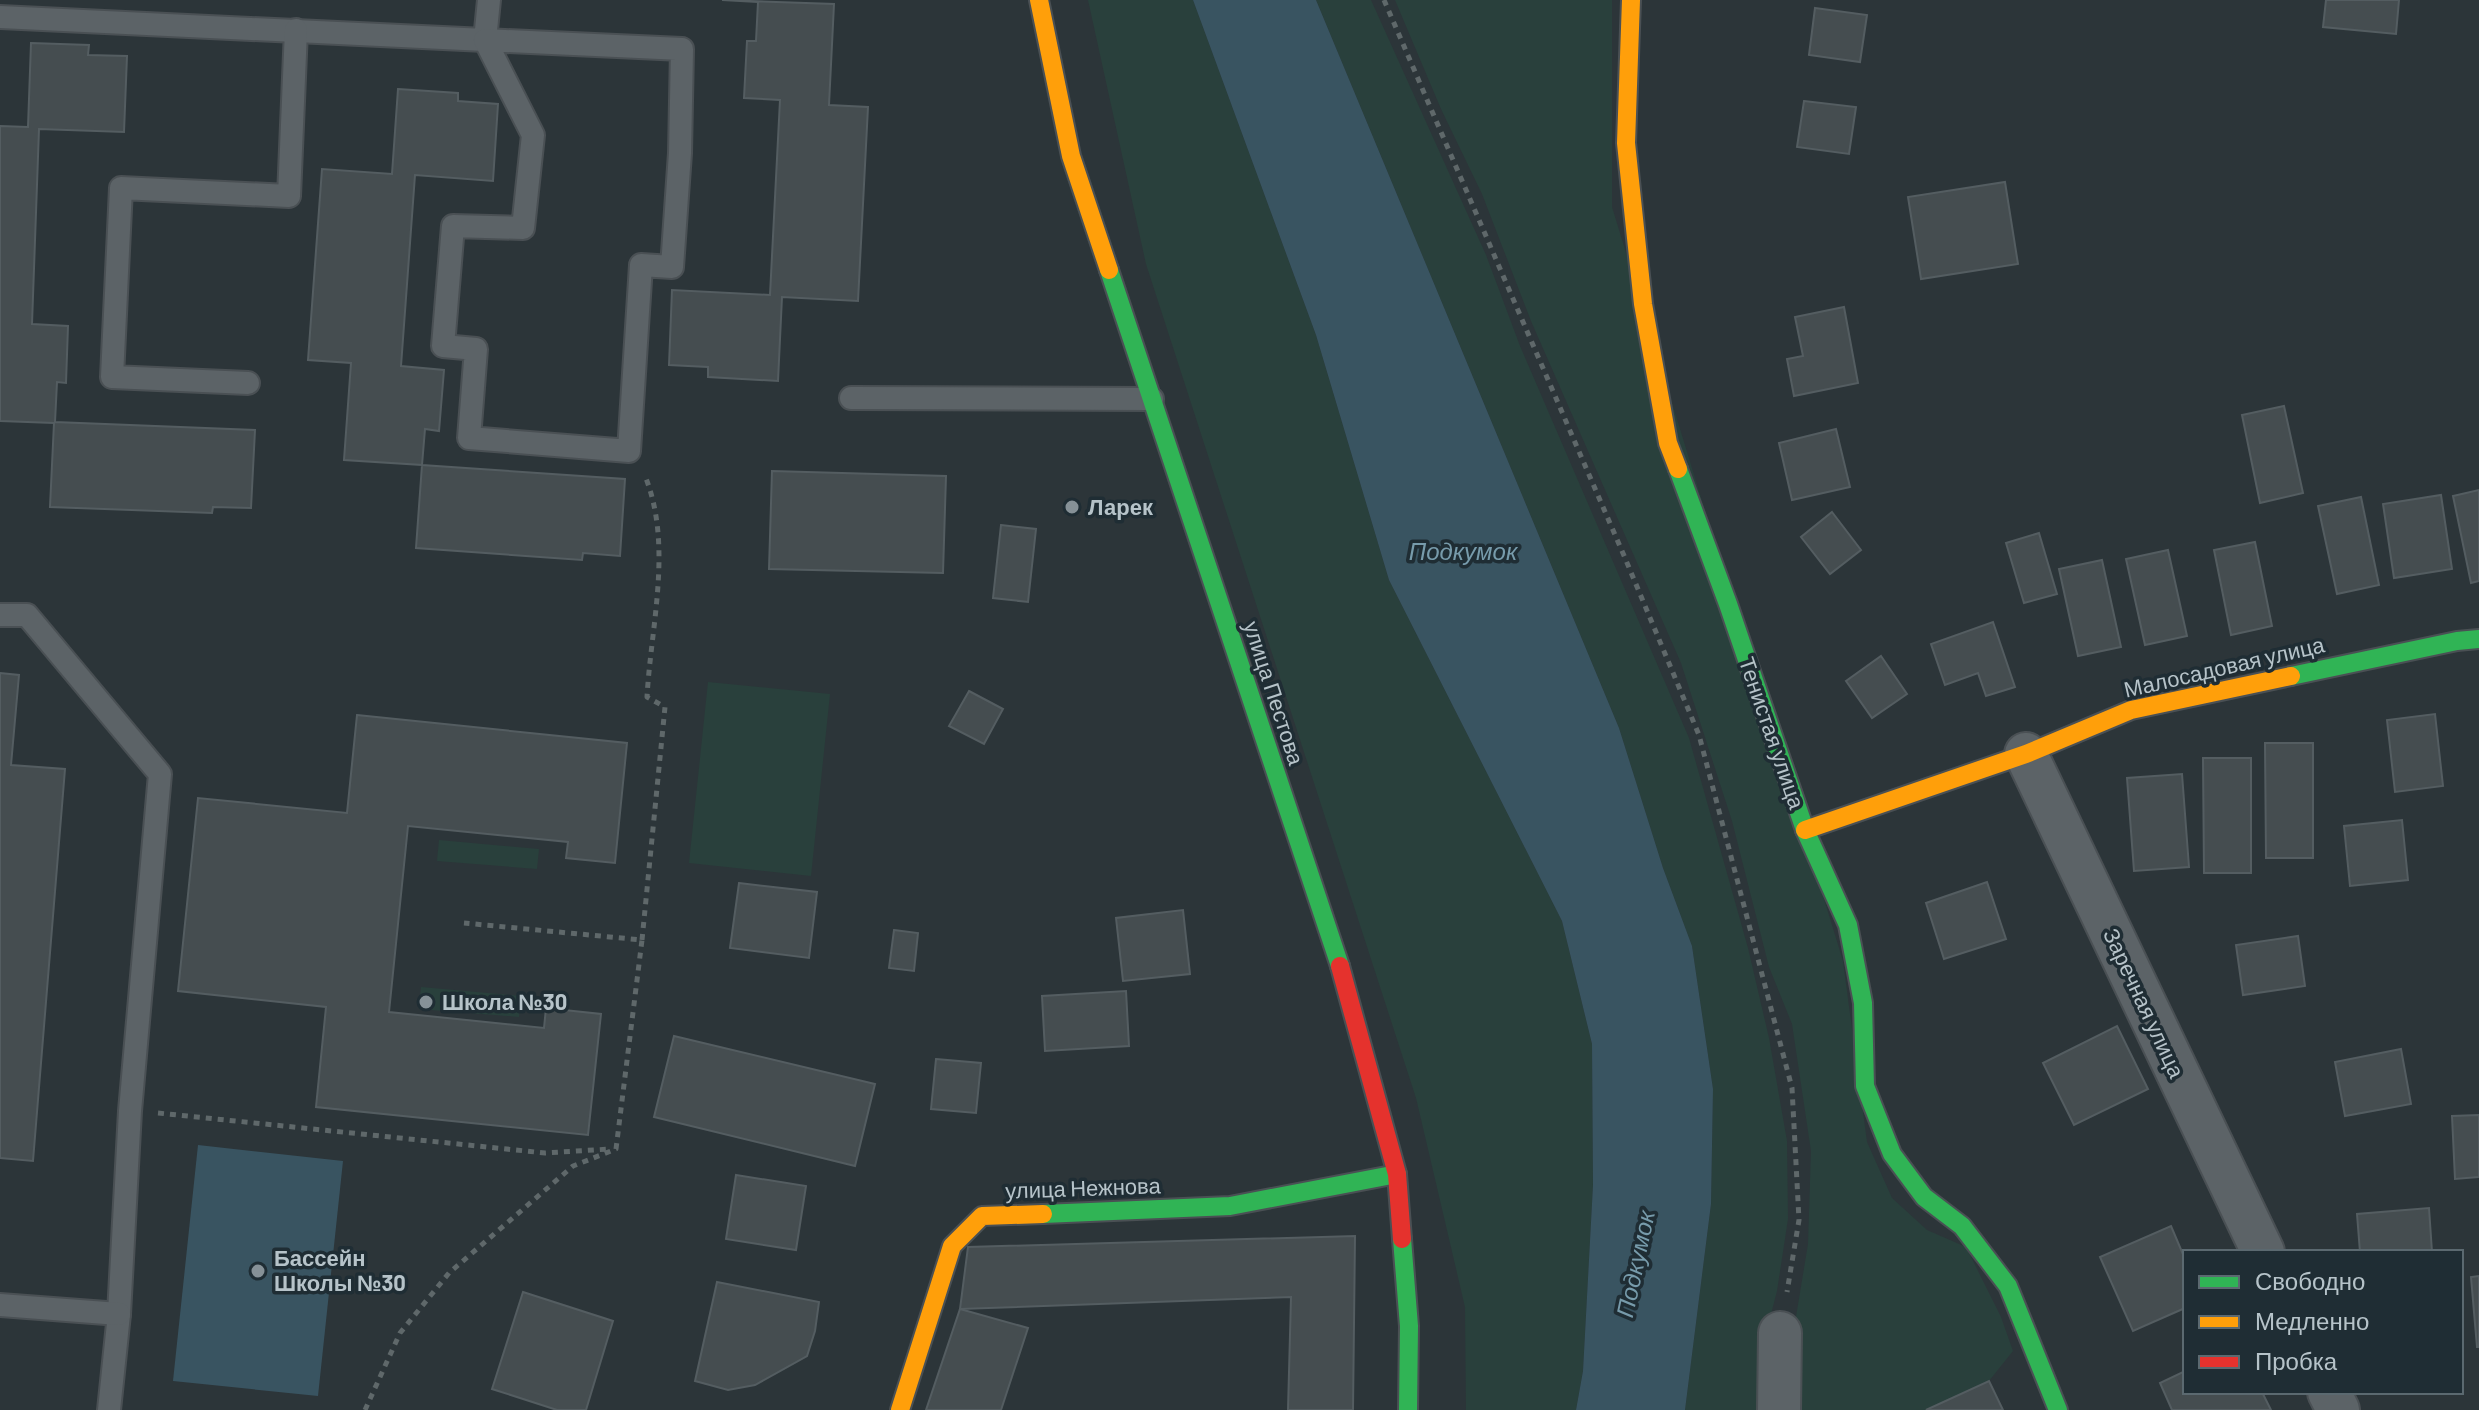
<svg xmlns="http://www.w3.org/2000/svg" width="2479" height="1410" font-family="Barlow,sans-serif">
  <rect width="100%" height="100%" fill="#2c3539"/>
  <g fill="#29403c">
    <path d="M 1088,0 L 1193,0 L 1316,335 L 1389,580 L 1562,921 L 1592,1044 L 1593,1185 L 1583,1371 L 1576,1410 L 1466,1410 L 1465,1307 L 1416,1098 L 1146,264 Z"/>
    <path d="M 1316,0 L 1371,0 L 1486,255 L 1520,346 L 1689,738 L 1748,948 L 1769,1038 L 1787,1141 L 1788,1219 L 1777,1291 L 1764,1341 L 1766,1410 L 1685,1410 L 1711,1204 L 1713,1089 L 1692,946 L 1663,868 L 1619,728 Z"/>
    <path d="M 1395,0 L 1612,0 L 1612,207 L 1843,961 L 1867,1142 L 1892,1198 L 1927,1230 L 1966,1247 L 2001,1317 L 2013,1351 L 1989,1381 L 1926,1410 L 1791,1410 L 1791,1347 L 1808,1244 L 1811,1151 L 1792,1024 L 1769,967 L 1732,821 L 1681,663 L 1531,321 L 1482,194 L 1441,109 Z"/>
    <path d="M 708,682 L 830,694 L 811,876 L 689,863 Z"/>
    <path d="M 439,840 L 539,849 L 537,869 L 437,861 Z"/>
    <path d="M 421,987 L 521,996 L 519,1017 L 419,1009 Z"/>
  </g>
  <g fill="#395461">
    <path d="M 1193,0 L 1316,0 L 1619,728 L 1663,868 L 1692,946 L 1713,1089 L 1711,1204 L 1685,1410 L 1576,1410 L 1583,1371 L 1593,1185 L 1592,1044 L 1562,921 L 1389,580 L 1316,335 Z"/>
    <path d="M 198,1145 L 343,1161 L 318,1396 L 173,1381 Z"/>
  </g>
  <g fill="#454d50" stroke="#545d61" stroke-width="2">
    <path d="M 722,0 L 834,4 L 829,105 L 868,107 L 858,301 L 782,297 L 778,381 L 708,377 L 708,367 L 669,365 L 672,290 L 770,295 L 780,100 L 744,98 L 747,41 L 756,41 L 758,2 Z"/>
    <path d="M 2326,0 L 2399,0 L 2396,34 L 2323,27 Z"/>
    <path d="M 1815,8 L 1867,15 L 1860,62 L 1809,55 Z"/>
    <path d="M 31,43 L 89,45 L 88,55 L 127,56 L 124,132 L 39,129 L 32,324 L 68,326 L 66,383 L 57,382 L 55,422 L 255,430 L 251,508 L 213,507 L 212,513 L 50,507 L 54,423 L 0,421 L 0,126 L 28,127 Z"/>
    <path d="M 398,89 L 458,93 L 458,101 L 498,104 L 493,181 L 415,175 L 401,366 L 444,370 L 439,431 L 425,429 L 422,465 L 625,479 L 620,556 L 583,553 L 582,560 L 416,548 L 422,465 L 344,460 L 351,363 L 308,360 L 322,169 L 392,174 Z"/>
    <path d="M 1804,101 L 1856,107 L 1849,154 L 1797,147 Z"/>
    <path d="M 2005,182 L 2018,264 L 1921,279 L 1908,197 Z"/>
    <path d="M 1844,307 L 1858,383 L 1794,396 L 1787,359 L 1803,356 L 1795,317 Z"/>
    <path d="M 2284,406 L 2303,493 L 2260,503 L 2242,415 Z"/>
    <path d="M 1836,429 L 1850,487 L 1792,500 L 1779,443 Z"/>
    <path d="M 772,471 L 946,476 L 943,573 L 769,569 Z"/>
    <path d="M 2479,490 L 2479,581 L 2471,583 L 2453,496 Z"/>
    <path d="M 2441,495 L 2452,569 L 2394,578 L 2383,504 Z"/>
    <path d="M 2361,497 L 2379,585 L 2337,594 L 2318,506 Z"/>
    <path d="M 1832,512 L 1861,550 L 1830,574 L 1801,537 Z"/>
    <path d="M 1001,525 L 1036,529 L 1028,602 L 993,598 Z"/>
    <path d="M 2039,533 L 2057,594 L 2024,603 L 2006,543 Z"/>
    <path d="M 2255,542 L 2272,626 L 2231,635 L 2214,550 Z"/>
    <path d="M 2168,550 L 2187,636 L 2145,645 L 2126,559 Z"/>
    <path d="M 2102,560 L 2121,647 L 2078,656 L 2059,569 Z"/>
    <path d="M 1993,622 L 2015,687 L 1986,696 L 1978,673 L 1945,685 L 1931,644 Z"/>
    <path d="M 1881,656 L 1907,694 L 1872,718 L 1846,681 Z"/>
    <path d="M 0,673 L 19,675 L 11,765 L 65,769 L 33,1161 L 0,1158 Z"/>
    <path d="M 969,691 L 1003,709 L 984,744 L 949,726 Z"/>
    <path d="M 2435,714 L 2443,786 L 2395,792 L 2387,720 Z"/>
    <path d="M 357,715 L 627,743 L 615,863 L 566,858 L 568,842 L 408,826 L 389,1012 L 544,1028 L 546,1008 L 601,1014 L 588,1135 L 316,1107 L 326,1007 L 178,991 L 198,798 L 347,813 Z"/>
    <path d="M 2265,743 L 2313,743 L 2313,858 L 2266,858 Z"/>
    <path d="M 2203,758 L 2251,758 L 2251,873 L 2204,873 Z"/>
    <path d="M 2182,774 L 2189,867 L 2134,871 L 2127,778 Z"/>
    <path d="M 2402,820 L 2408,880 L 2350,886 L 2344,826 Z"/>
    <path d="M 1987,882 L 2006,939 L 1944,959 L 1926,903 Z"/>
    <path d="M 739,883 L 817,892 L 809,958 L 730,948 Z"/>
    <path d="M 1183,910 L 1190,974 L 1123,981 L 1116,918 Z"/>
    <path d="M 894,930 L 918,933 L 914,971 L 889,968 Z"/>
    <path d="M 2298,936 L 2305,986 L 2243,995 L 2236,945 Z"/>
    <path d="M 1126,991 L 1129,1046 L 1045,1051 L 1042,996 Z"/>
    <path d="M 2117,1026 L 2148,1089 L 2074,1125 L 2043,1063 Z"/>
    <path d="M 674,1036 L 875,1084 L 855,1166 L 654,1117 Z"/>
    <path d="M 2401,1049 L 2411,1104 L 2345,1116 L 2335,1062 Z"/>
    <path d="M 936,1059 L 981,1063 L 976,1113 L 931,1109 Z"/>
    <path d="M 2479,1115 L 2479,1177 L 2455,1179 L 2452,1116 Z"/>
    <path d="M 736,1175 L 806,1186 L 796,1250 L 726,1239 Z"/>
    <path d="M 2429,1208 L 2432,1252 L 2360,1252 L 2357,1214 Z"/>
    <path d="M 2171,1226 L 2185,1259 L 2185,1308 L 2133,1331 L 2100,1257 Z"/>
    <path d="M 1355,1236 L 1353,1410 L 1288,1410 L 1291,1297 L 960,1309 L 968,1247 Z"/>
    <path d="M 2479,1276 L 2479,1347 L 2477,1347 L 2471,1277 Z"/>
    <path d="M 717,1282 L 819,1302 L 815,1331 L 807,1356 L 755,1385 L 728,1390 L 695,1381 Z"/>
    <path d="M 523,1292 L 613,1321 L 586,1410 L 557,1410 L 492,1389 Z"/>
    <path d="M 960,1309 L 1028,1328 L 1001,1410 L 926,1410 Z"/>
    <path d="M 2185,1371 L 2185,1392 L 2262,1392 L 2271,1410 L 2172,1410 L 2160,1383 Z"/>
    <path d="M 1989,1381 L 2003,1410 L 1926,1410 Z"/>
  </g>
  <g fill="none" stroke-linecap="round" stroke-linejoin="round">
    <defs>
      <g id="lane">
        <path d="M 0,17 L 485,40 L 489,0"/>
        <path d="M 485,40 L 682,49 L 680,153 L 672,267 L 641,265 L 629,451 L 469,438 L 476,349 L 443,346 L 453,226 L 523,228 L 533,135 Z"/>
        <path d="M 248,383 L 112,377 L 121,188 L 289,196 L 296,30"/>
        <path d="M 851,398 L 1152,399"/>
        <path d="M 0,615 L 27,615 L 160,774 L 130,1111 L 119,1314 L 109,1410"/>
        <path d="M 0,1305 L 119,1314"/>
      </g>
      <g id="street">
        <path d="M 2026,754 L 2263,1252"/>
        <path d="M 2329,1392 L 2338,1410"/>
        <path d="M 1779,1410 L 1780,1333"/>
      </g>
      <g id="fast">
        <path d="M 1109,270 L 1340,966"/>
        <path d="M 1678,469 L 1728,604 L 1805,830 L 1848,925 L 1863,1003 L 1865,1086 L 1892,1154 L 1924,1197 L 1962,1226 L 2008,1286 L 2058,1410"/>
        <path d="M 2291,676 L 2457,641 L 2479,639"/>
        <path d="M 1043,1214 L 1230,1206 L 1397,1174"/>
        <path d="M 1402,1239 L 1409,1326 L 1408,1410"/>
      </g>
      <g id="slow">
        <path d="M 1039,0 L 1071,156 L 1109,270"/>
        <path d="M 1631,0 L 1626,143 L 1643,304 L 1668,443 L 1678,469"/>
        <path d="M 1805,830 L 2026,754 L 2131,710 L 2291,676"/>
        <path d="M 900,1410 L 952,1246 L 982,1216 L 1043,1214"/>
      </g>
      <path id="jam" d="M 1340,966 L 1397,1174 L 1402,1239"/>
    </defs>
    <use href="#lane" stroke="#4a5054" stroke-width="26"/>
    <use href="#street" stroke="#4a5054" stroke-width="46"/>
    <use href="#fast" stroke="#4a5054" stroke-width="22"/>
    <use href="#slow" stroke="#4a5054" stroke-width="22"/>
    <use href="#jam" stroke="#4a5054" stroke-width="22"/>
    <g stroke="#5f686a" stroke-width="5" stroke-dasharray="6 6" stroke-linecap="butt">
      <path d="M 1384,0 L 1625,558 L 1699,735 L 1792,1088 L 1799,1220 L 1787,1292"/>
      <path d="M 642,940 L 665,707 L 647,697 C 651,625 673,545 645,476"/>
      <path d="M 158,1113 L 545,1153 L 610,1149"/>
      <path d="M 365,1410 L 400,1333 L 449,1273 L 573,1166 L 616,1149 L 642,940 L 464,923"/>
    </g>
    <use href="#lane" stroke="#5c6367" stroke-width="22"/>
    <use href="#street" stroke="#5c6367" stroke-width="42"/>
    <use href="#fast" stroke="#30b455" stroke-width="18"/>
    <use href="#slow" stroke="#ff9f0a" stroke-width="18"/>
    <use href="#jam" stroke="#e5322d" stroke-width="18"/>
  </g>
  <g fill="#869197" stroke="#1f2d34" stroke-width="3">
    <circle cx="1072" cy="507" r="8"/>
    <circle cx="426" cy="1002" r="8"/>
    <circle cx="258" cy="1271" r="8"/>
  </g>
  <g text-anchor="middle" stroke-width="7" stroke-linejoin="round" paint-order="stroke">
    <g font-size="22" font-weight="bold" fill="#b6c3c9" stroke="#1f2d34" text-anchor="start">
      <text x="1088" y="515">Ларек</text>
      <text x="442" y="1010">Школа №30</text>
      <text x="274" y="1266">Бассейн<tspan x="274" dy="25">Школы №30</tspan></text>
    </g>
    <g font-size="22" fill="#b6c3c9" stroke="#1f2d34">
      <text transform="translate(2224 667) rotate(-13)" y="8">Малосадовая улица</text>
      <text transform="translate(1274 693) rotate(72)" y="8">улица Пестова</text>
      <text transform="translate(1772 733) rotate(71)" y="8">Тенистая улица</text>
      <text transform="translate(2144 1003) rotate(65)" y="8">Заречная улица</text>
      <text transform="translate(1083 1188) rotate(-2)" y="8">улица Нежнова</text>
    </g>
    <g font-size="24" font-style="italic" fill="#779bab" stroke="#1f2d34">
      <text x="1463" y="560">Подкумок</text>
      <text transform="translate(1636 1264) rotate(-78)" y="8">Подкумок</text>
    </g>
  </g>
  <rect x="2183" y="1250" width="280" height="144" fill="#1f2d34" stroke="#5b6970" stroke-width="2"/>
  <rect x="2199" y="1276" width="40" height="12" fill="#30b455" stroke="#5b6970" stroke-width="2"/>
  <text x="2255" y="1290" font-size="24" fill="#b6c3c9">Свободно</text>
  <rect x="2199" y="1316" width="40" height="12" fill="#ff9f0a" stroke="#5b6970" stroke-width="2"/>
  <text x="2255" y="1330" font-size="24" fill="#b6c3c9">Медленно</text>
  <rect x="2199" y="1356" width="40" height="12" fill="#e5322d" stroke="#5b6970" stroke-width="2"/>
  <text x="2255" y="1370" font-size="24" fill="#b6c3c9">Пробка</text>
</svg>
